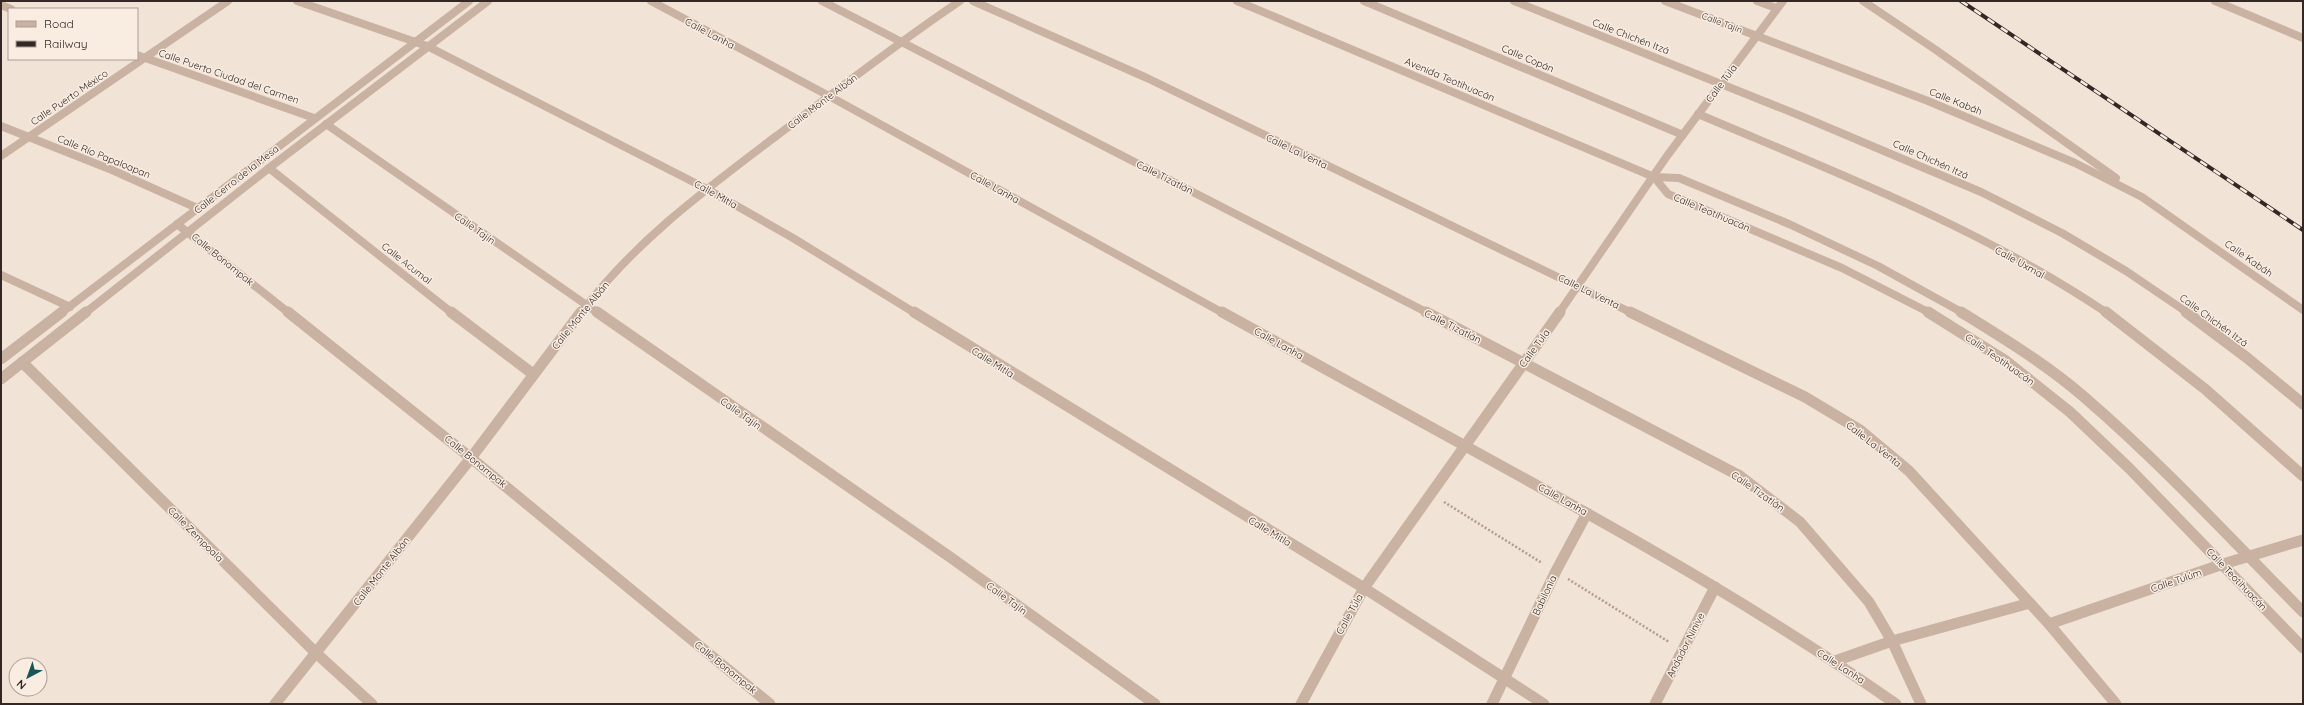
<svg xmlns="http://www.w3.org/2000/svg" width="2304" height="705" font-family="Quicksand,sans-serif">
  <rect width="100%" height="100%" fill="#f1e3d6"/>
  <g fill="none" stroke-linecap="round" stroke-linejoin="round">
    <g stroke="#b59c8c" stroke-width="2.5" stroke-dasharray="2 2" stroke-linecap="butt">
      <path d="M 1444,502 L 1542,563"/>
      <path d="M 1568,579 L 1669,642"/>
    </g>
    <g stroke="#c9b2a2" stroke-width="8">
      <path d="M 297,1 L 427,46 L 707,189 L 793,238 L 915,313"/>
      <path d="M 651,1 L 829,96 L 1223,313"/>
      <path d="M 822,1 L 1428,313"/>
      <path d="M 973,1 L 1147,78 L 1632,313"/>
      <path d="M 1237,1 L 1654,177 L 1679,178 L 1789,224 L 1878,266 L 1963,313"/>
      <path d="M 1364,1 L 1683,135"/>
      <path d="M 1514,1 L 1801,116 L 1981,192 L 2062,233 L 2126,271 L 2188,313"/>
      <path d="M 1665,1 L 1928,101 L 2075,163 L 2142,197 L 2303,310"/>
      <path d="M 1757,1 L 1776,8"/>
      <path d="M 1863,1 L 1936,50 L 2116,178"/>
      <path d="M 2215,1 L 2303,38"/>
      <path d="M 1,5 L 11,9"/>
      <path d="M 137,55 L 314,118"/>
      <path d="M 1698,114 C 1837,173 1981,228 2107,313"/>
      <path d="M 326,124 L 598,313"/>
      <path d="M 1,126 L 112,170 L 197,208"/>
      <path d="M 1,156 L 228,1"/>
      <path d="M 269,168 L 452,313"/>
      <path d="M 1654,177 L 1668,194 L 1842,268 L 1930,313"/>
      <path d="M 177,224 L 289,313"/>
      <path d="M 1,275 L 70,307"/>
      <path d="M 61,313 L 469,1"/>
      <path d="M 85,313 L 269,168 L 488,1"/>
      <path d="M 581,313 C 634,242 705,190 775,137 C 836,91 896,44 960,1"/>
      <path d="M 1559,313 L 1667,156 L 1783,1"/>
    </g>
    <g stroke="#c9b2a2" stroke-width="11">
      <path d="M 288,312 L 471,458 L 770,704"/>
      <path d="M 451,312 L 533,374"/>
      <path d="M 597,312 L 950,557 L 1155,704"/>
      <path d="M 914,312 L 1364,588 L 1544,704"/>
      <path d="M 1222,312 C 1317,364 1412,417 1507,469 C 1640,542 1772,617 1896,704"/>
      <path d="M 1426,312 L 1740,476 L 1800,522 L 1869,602 L 1892,641 L 1921,704"/>
      <path d="M 1630,312 L 1805,397 L 1860,430 L 1909,471 L 2049,624 L 2116,704"/>
      <path d="M 1928,312 L 2006,361 L 2070,412 L 2130,469 L 2303,648"/>
      <path d="M 1961,312 C 2003,338 2046,364 2083,396 C 2161,463 2231,539 2303,612"/>
      <path d="M 2106,312 L 2205,389 L 2303,476"/>
      <path d="M 2186,312 L 2246,357 L 2303,404"/>
      <path d="M 1,359 L 62,312"/>
      <path d="M 22,362 L 316,653 L 372,704"/>
      <path d="M 1,379 L 86,312"/>
      <path d="M 2049,624 L 2223,564 L 2303,540"/>
      <path d="M 1835,661 L 1892,641 L 2030,603"/>
      <path d="M 275,704 L 471,458 L 581,312"/>
      <path d="M 1301,704 L 1364,588 L 1560,312"/>
      <path d="M 1492,704 L 1556,571 L 1587,513"/>
      <path d="M 1655,704 L 1715,587"/>
    </g>
    <defs>
      <path id="rail" d="M 1961,1 L 2303,230"/>
    </defs>
    <use href="#rail" stroke="#332825" stroke-width="4"/>
    <use href="#rail" stroke="#f9ede2" stroke-width="2.5" stroke-dasharray="8" stroke-linecap="butt"/>
  </g>
  <g text-anchor="middle" stroke-width="3" stroke-linejoin="round" paint-order="stroke">
    <g font-size="9" fill="#332825" stroke="#f9ede2">
      <text transform="translate(1722 23) rotate(21)" y="3">Calle Tajín</text>
    </g>
    <g font-size="10" fill="#332825" stroke="#f9ede2">
      <text transform="translate(710 33) rotate(28)" y="4">Calle Lanha</text>
      <text transform="translate(1631 36) rotate(21)" y="4">Calle Chichén Itzá</text>
      <text transform="translate(1528 58) rotate(23)" y="4">Calle Copán</text>
      <text transform="translate(229 76) rotate(19)" y="4">Calle Puerto Ciudad del Carmen</text>
      <text transform="translate(1450 79) rotate(23)" y="4">Avenida Teotihuacán</text>
      <text transform="translate(1721 83) rotate(-53)" y="4">Calle Tula</text>
      <text transform="translate(69 97) rotate(-34)" y="4">Calle Puerto México</text>
      <text transform="translate(822 101) rotate(-37)" y="4">Calle Monte Albán</text>
      <text transform="translate(1956 101) rotate(22)" y="4">Calle Kabáh</text>
      <text transform="translate(1297 151) rotate(26)" y="4">Calle La Venta</text>
      <text transform="translate(104 156) rotate(22)" y="4">Calle Río Papaloapan</text>
      <text transform="translate(1931 159) rotate(24)" y="4">Calle Chichén Itzá</text>
      <text transform="translate(1165 177) rotate(27)" y="4">Calle Tizatlán</text>
      <text transform="translate(236 179) rotate(-38)" y="4">Calle Cerro de la Mesa</text>
      <text transform="translate(995 187) rotate(29)" y="4">Calle Lanha</text>
      <text transform="translate(716 194) rotate(29)" y="4">Calle Mitla</text>
      <text transform="translate(1712 212) rotate(23)" y="4">Calle Teotihuacán</text>
      <text transform="translate(475 228) rotate(35)" y="4">Calle Tajín</text>
      <text transform="translate(2249 258) rotate(35)" y="4">Calle Kabáh</text>
      <text transform="translate(223 259) rotate(39)" y="4">Calle Bonampak</text>
      <text transform="translate(2020 262) rotate(29)" y="4">Calle Uxmal</text>
      <text transform="translate(407 263) rotate(38)" y="4">Calle Acumal</text>
      <text transform="translate(1589 291) rotate(26)" y="4">Calle La Venta</text>
      <text transform="translate(580 315) rotate(-51)" y="4">Calle Monte Albán</text>
      <text transform="translate(2214 320) rotate(36)" y="4">Calle Chichén Itzá</text>
      <text transform="translate(1453 326) rotate(27)" y="4">Calle Tizatlán</text>
      <text transform="translate(1279 343) rotate(29)" y="4">Calle Lanha</text>
      <text transform="translate(1534 348) rotate(-54)" y="4">Calle Tula</text>
      <text transform="translate(2000 359) rotate(35)" y="4">Calle Teotihuacán</text>
      <text transform="translate(993 362) rotate(32)" y="4">Calle Mitla</text>
      <text transform="translate(741 413) rotate(35)" y="4">Calle Tajín</text>
      <text transform="translate(1874 444) rotate(38)" y="4">Calle La Venta</text>
      <text transform="translate(476 461) rotate(39)" y="4">Calle Bonampak</text>
      <text transform="translate(1758 491) rotate(35)" y="4">Calle Tizatlán</text>
      <text transform="translate(1563 499) rotate(29)" y="4">Calle Lanha</text>
      <text transform="translate(1270 531) rotate(31)" y="4">Calle Mitla</text>
      <text transform="translate(196 534) rotate(45)" y="4">Calle Zempoala</text>
      <text transform="translate(381 571) rotate(-52)" y="4">Calle Monte Albán</text>
      <text transform="translate(2237 579) rotate(46)" y="4">Calle Teotihuacán</text>
      <text transform="translate(2176 580) rotate(-19)" y="4">Calle Tulúm</text>
      <text transform="translate(1544 595) rotate(-65)" y="4">Babilonia</text>
      <text transform="translate(1007 598) rotate(36)" y="4">Calle Tajín</text>
      <text transform="translate(1349 614) rotate(-61)" y="4">Calle Tula</text>
      <text transform="translate(1685 645) rotate(-63)" y="4">Andador Ninive</text>
      <text transform="translate(1841 666) rotate(33)" y="4">Calle Lanha</text>
      <text transform="translate(726 667) rotate(39)" y="4">Calle Bonampak</text>
    </g>
  </g>
  <rect width="2304" height="705" fill="none" stroke="#332825" stroke-width="4"/>
  <rect x="8" y="8" width="130" height="52" fill="#f9ede2" stroke="#aa9e96"/>
  <rect x="16" y="21" width="20" height="6" fill="#c9b2a2" stroke="#aa9e96"/>
  <text x="44" y="28" font-size="12" fill="#332825">Road</text>
  <rect x="16" y="41" width="20" height="6" fill="#332825" stroke="#aa9e96"/>
  <text x="44" y="48" font-size="12" fill="#332825">Railway</text>
  <g transform="translate(28 677) rotate(221)"><circle r="19" fill="#f9ede2" stroke="#aa9e96"/>
  <path d="M0-3L7 15L0 10L-7 15Z" fill="#195455"/>
  <text y="-6" font-size="11" font-weight="bold" text-anchor="middle" fill="#332825">N</text>
  </g>
</svg>
